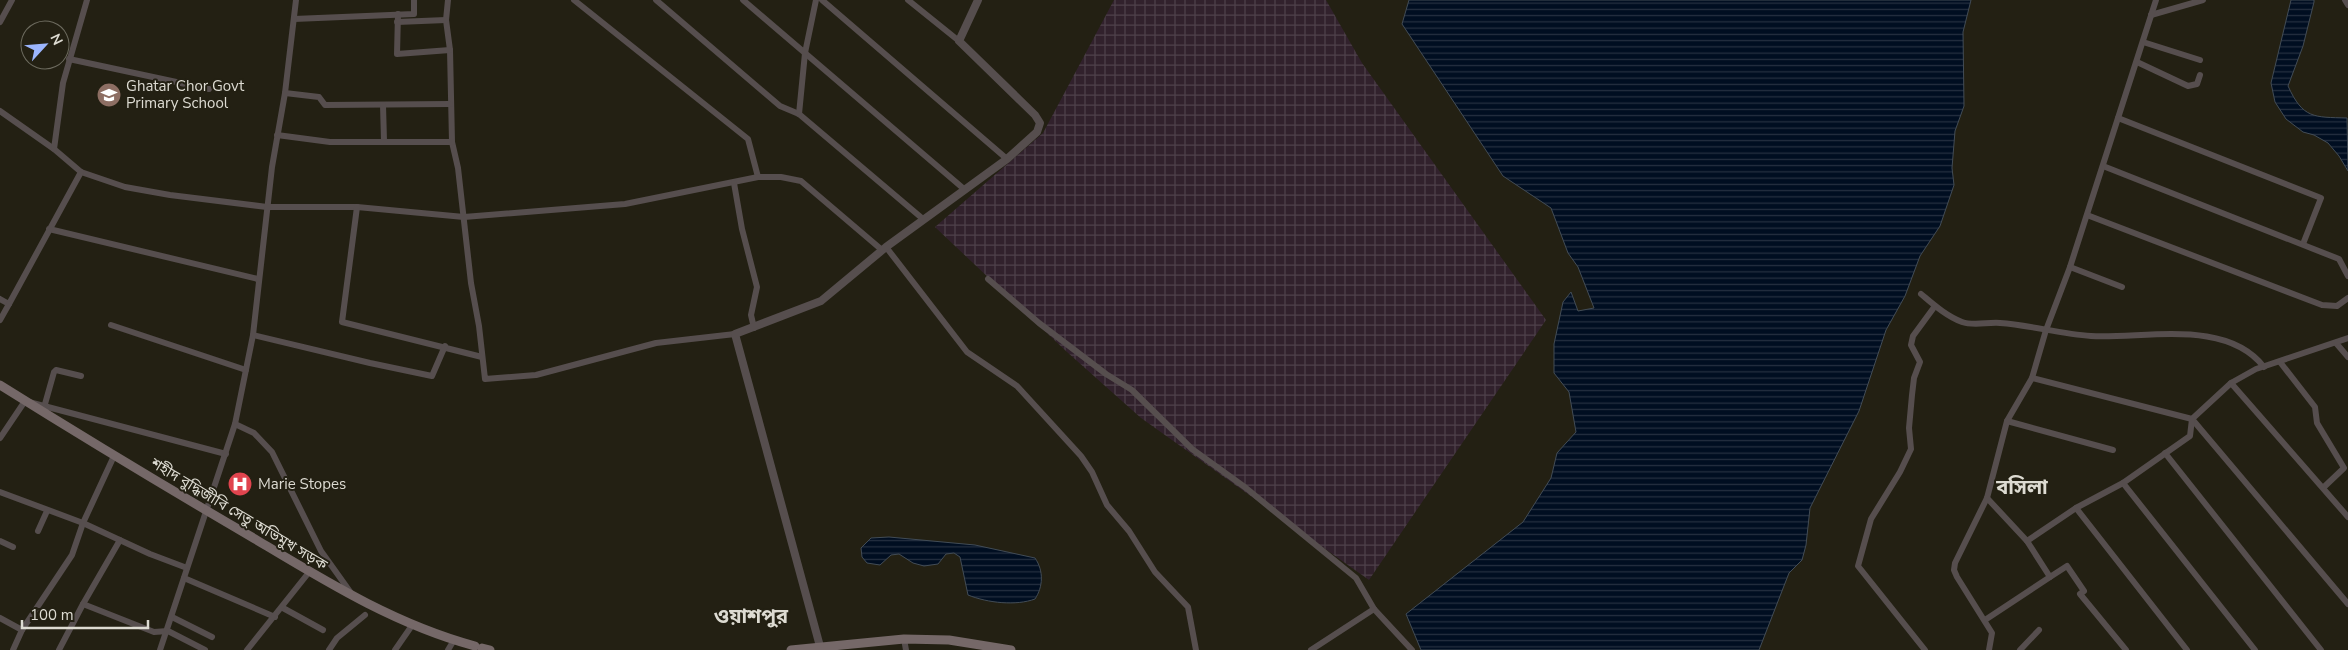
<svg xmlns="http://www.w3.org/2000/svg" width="2348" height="650" font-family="'Nunito Sans','Noto Sans Bengali',sans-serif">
  <defs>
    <pattern id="industrial-grid" width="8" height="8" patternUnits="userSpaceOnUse" patternTransform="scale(1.25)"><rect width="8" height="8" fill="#31212c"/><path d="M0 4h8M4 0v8" fill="none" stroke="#4e414a"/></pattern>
    <pattern id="water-rules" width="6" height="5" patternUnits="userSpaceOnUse" patternTransform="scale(1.25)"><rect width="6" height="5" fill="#000e21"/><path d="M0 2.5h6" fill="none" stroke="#253040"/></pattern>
  </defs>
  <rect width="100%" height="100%" fill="#232013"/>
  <path fill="url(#industrial-grid)" d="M 1114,0 L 1326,0 L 1362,63 L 1546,320 L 1369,580 L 1141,418 L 1067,352 L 935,227 L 1043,133 Z"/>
  <g fill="url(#water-rules)" stroke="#424c56">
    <path d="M 1409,0 L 1971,0 L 1963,32 L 1964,106 L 1955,131 L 1952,168 L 1954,185 L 1940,226 L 1920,256 L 1905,296 L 1886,330 L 1859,411 L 1810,508 L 1806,545 L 1802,560 L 1789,573 L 1759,650 L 1421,650 L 1406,614 L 1523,522 L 1551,478 L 1557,453 L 1576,432 L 1569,392 L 1554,373 L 1554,344 L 1563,302 L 1571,292 L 1578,311 L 1594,308 L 1578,267 L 1568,253 L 1551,208 L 1503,176 L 1402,24 Z"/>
    <path d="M 2291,0 L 2314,0 L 2314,2 L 2303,46 L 2288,86 C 2303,119 2314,117 2347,118 L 2348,171 L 2339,156 L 2328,143 L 2314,135 L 2303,132 L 2286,119 L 2275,102 L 2271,83 Z"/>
    <path d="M 889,537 L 975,545 L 1035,558 C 1044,571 1043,587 1035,599 C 1016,606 988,603 968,595 L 960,557 L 954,553 L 946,554 L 938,564 L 924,566 L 913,563 L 899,554 L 891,555 L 880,565 L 867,563 L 862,557 L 861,548 L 871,538 Z"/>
  </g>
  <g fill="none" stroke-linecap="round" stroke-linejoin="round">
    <g stroke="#564e4e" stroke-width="6">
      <path d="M 448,0 L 446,20 L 450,50 L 452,142 L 458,168 L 471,283 L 479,326 L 485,379 L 536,375 L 656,343 L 735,334"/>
      <path d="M 574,0 L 748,139 L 758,177"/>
      <path d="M 656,0 L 780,106 L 799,114 L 923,219"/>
      <path d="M 743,0 L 964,189"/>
      <path d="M 822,0 L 1007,159"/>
      <path d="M 908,0 L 959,41"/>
      <path d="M 2345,0 L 2348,5"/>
      <path d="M 398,14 L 397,54 L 450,50"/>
      <path d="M 2151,15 L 2203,0"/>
      <path d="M 294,19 L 414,14 L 414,0"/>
      <path d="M 0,22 L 12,0"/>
      <path d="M 397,22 L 446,20"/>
      <path d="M 2143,42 L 2200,60"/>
      <path d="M 69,59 L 209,89"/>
      <path d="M 2137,62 L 2188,86 L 2197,84 L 2200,75"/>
      <path d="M 285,93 L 319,97 L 325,105 L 450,104"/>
      <path d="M 383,105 L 384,141"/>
      <path d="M 0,111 L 54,149 L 81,172 L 125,187 L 170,195 L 267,207 L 357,207 L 464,217 L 625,204 L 758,177 L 781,177 L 801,181 L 882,250"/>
      <path d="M 799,114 L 805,53 L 816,0"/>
      <path d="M 2118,118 L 2321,198 L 2303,244"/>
      <path d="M 277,135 L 330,142 L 452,142"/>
      <path d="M 54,149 L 63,83 L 87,0"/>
      <path d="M 2103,166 L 2339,259 L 2348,276"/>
      <path d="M 734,183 L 742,229 L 757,287 L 751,315 L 754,328"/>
      <path d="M 357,207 L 342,322 L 482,357"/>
      <path d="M 2087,215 L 2322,305 L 2337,306 L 2348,298"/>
      <path d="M 49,229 L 258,279"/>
      <path d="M 886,247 L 967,352 L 1017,386 L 1081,456 L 1092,472 L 1107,505 L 1129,531 L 1155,572 L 1188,607 L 1196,650"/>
      <path d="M 2070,267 L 2122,287"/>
      <path d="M 988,279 L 1039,323 L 1106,374 L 1132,390 L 1192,449 L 1246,488 L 1356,578 L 1374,609 L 1412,650"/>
      <path d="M 1921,294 C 1933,304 1946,316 1962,322 C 1973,326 1988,322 2000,323 C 2030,325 2060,334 2091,336 C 2145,339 2226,318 2264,367"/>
      <path d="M 0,299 L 9,304 L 81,172"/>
      <path d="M 0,320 L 9,304"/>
      <path d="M 111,325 L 246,370"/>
      <path d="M 253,335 L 370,363 L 432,376 L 445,346"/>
      <path d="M 2336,343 L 2348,357"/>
      <path d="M 2280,362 L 2315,407 L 2317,423 L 2344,468 L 2324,487"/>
      <path d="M 2032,378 L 2192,419 L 2348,604"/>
      <path d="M 2231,383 L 2348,517"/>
      <path d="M 45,404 L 54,372 L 56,370 L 81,376"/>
      <path d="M 2007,421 L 2113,450"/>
      <path d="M 235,424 L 254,433 L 272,452 L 321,551 L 351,593"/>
      <path d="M 0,438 L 25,401 L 226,454"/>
      <path d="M 2165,453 L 2321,650"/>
      <path d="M 2123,483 L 2255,650"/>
      <path d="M 0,492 L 83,523 L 150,554 L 187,568"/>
      <path d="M 2076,508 L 2187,650"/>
      <path d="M 38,531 L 47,511"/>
      <path d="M 120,540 L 83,604 L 154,632 L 168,631 L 205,650"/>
      <path d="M 0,541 L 13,547"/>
      <path d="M 2027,541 L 2076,508 L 2123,483 L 2190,436 L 2192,419 L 2231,383 L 2256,369 L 2348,338"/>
      <path d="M 2050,577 L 2067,566 L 2084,591 L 2080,594 L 2126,650"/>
      <path d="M 184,578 L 275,617"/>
      <path d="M 283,608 L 323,630"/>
      <path d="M 172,617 L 212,637"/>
      <path d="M 0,618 L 22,630"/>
      <path d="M 1985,620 L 2050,577 L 2027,541 L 1987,498"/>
      <path d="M 904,639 L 906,650"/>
      <path d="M 13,650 L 22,630 L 72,555 L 83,523 L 114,456"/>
      <path d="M 59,650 L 83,604"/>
      <path d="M 160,650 L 235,424 L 253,335 L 272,167 L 285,93 L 296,0"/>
      <path d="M 247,650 L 310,571"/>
      <path d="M 329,650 L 337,638 L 365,615"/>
      <path d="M 395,650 L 413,624"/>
      <path d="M 448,650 L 454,640"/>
      <path d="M 1311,650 L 1374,609"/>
      <path d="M 1925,650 L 1858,566 L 1871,519 L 1900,472 L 1911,449 L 1909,428 L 1912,395 L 1914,378 L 1920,362 L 1911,345 L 1913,336 L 1935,306"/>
      <path d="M 1989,650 L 1992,633 L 1957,577 L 1954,570 L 1955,563 L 1987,498 L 2007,421 L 2032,378 L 2046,330 L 2070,267 L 2156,0"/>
      <path d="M 2020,650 L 2039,630"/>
    </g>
    <path stroke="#564e4e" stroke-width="8" d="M 821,650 L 735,334 L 821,301 L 886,247 L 1007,159 L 1037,132 L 1040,123 L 1035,115 L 959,41 L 978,0"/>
    <g stroke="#756868" stroke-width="9">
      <path d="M 0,385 C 83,437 166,487 250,536 C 322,579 393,624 475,646"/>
      <path d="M 482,648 L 490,650"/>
      <path d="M 791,650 L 904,639 L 949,640 L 1011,650"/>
    </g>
  </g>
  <defs>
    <symbol id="school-disc" viewBox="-11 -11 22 22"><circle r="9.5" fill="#8d6e63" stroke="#232013"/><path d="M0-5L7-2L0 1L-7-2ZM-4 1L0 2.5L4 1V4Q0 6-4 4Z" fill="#fff"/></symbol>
    <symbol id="hospital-disc" viewBox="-11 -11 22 22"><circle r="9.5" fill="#e0444e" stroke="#232013"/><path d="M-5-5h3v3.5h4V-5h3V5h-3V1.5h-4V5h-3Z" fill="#fff"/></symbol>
  </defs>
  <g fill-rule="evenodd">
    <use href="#school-disc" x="95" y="81" width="28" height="28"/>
    <use href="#hospital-disc" x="226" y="470" width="28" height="28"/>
  </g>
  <g text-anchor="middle" stroke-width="4" stroke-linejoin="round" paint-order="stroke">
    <g font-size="15" fill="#dddbd2" stroke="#232013" text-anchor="start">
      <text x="126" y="91">Ghatar Chor Govt<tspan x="126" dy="17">Primary School</tspan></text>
      <text x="258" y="489">Marie Stopes</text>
    </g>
    <g font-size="15" fill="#dddbd2" stroke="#232013">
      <text transform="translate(239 514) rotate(31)" y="5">শহীদ বুদ্ধিজীবি সেতু অভিমুখ সড়ক</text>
    </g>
    <g font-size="20" font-weight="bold" fill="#dddbd2" stroke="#232013">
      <text x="2022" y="494">বসিলা</text>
      <text x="751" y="623">ওয়াশপুর</text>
    </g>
  </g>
  <g transform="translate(45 45) rotate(64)"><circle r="24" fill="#232013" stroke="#6d6b5f"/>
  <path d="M0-4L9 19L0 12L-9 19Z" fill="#9bb5fd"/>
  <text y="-8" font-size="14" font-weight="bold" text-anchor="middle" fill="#dddbd2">N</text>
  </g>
  <path d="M22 620v8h126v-8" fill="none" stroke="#dddbd2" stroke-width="2.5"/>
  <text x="30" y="620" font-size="15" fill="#dddbd2" stroke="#232013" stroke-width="4" paint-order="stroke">100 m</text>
</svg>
